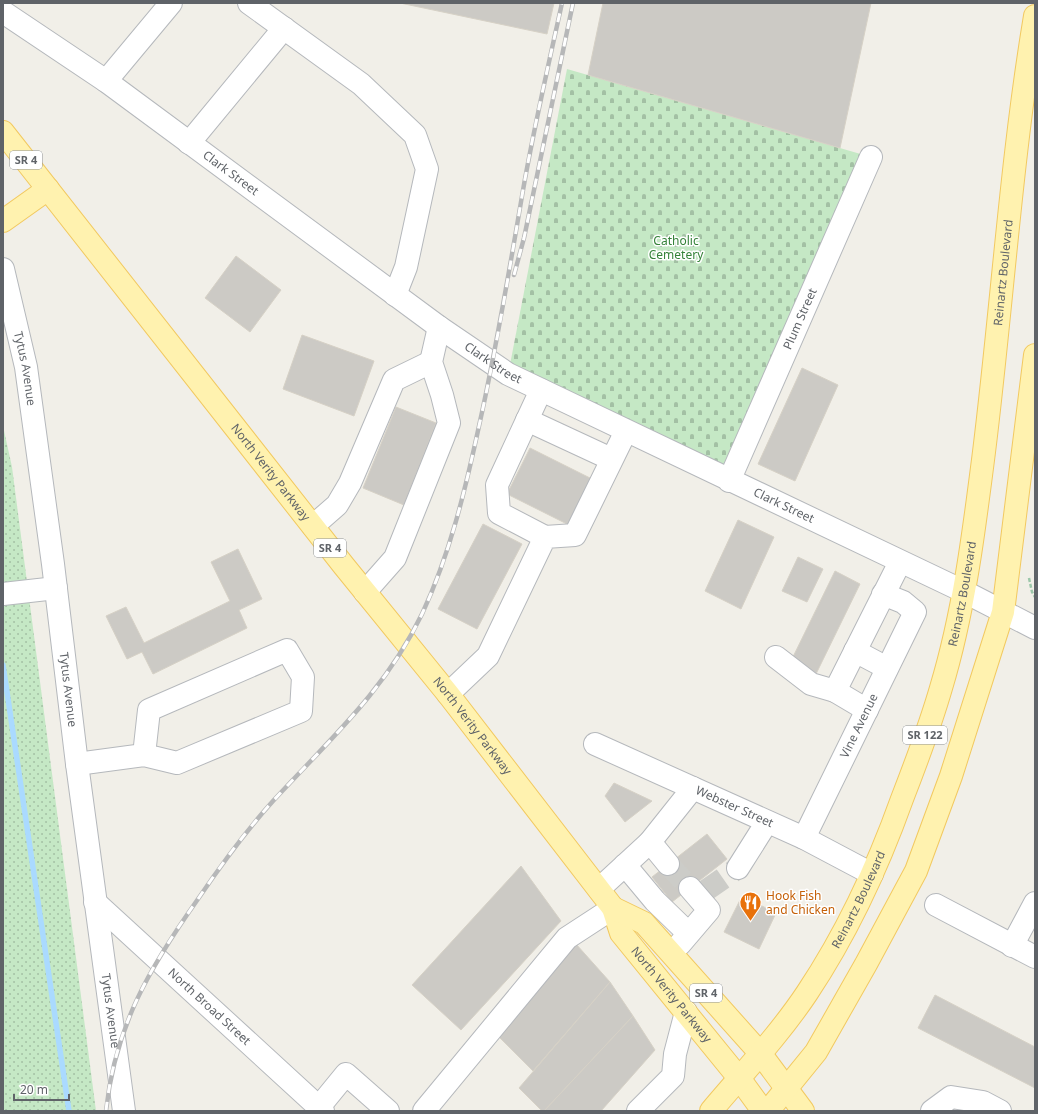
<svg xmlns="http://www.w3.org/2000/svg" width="1038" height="1114" font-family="'Noto Sans',sans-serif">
  <defs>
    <pattern id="green-dots" width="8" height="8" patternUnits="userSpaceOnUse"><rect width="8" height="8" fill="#c5e8c5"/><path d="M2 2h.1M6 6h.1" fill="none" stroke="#a3c0a4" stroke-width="1.8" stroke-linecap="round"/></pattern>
    <pattern id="cemetery-stones" width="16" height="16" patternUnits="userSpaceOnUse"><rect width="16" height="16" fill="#c5e8c5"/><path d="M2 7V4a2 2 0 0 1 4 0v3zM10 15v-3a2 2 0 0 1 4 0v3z" fill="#a3c0a4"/></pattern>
  </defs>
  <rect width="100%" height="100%" fill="#f1efe8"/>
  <path fill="url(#green-dots)" d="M 3,426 L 12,467 L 96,1111 L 3,1111 Z"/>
  <path fill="url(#cemetery-stones)" d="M 567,69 L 871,157 L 729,481 L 508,375 Z"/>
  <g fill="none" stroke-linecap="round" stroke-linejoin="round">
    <path stroke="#aadaff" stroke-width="5.5" d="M 3,665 L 69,1111"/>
  </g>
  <g fill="#cccac5" stroke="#d6d1c6">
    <path d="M 400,3 L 554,3 L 547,34 Z"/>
    <path d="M 603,3 L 871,3 L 840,148 L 588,75 Z"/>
    <path d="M 236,256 L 281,290 L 250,332 L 205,298 Z"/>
    <path d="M 302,335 L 374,361 L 354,416 L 283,389 Z"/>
    <path d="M 802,368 L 838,385 L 795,481 L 758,464 Z"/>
    <path d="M 396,407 L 436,423 L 404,505 L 363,488 Z"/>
    <path d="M 530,448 L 594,480 L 571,526 L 507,494 Z"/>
    <path d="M 738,520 L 774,537 L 741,609 L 705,591 Z"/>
    <path d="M 483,524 L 522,544 L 477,629 L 438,609 Z"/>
    <path d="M 238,549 L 262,599 L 239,610 L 247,628 L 153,674 L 142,652 L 127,659 L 106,616 L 126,607 L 144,643 L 230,601 L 211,562 Z"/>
    <path d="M 798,557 L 823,569 L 807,602 L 782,591 Z"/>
    <path d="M 835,571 L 860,584 L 815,676 L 790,663 Z"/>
    <path d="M 614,783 L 652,801 L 625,822 L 605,796 Z"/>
    <path d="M 707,834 L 727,859 L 672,902 L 652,877 Z"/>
    <path d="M 521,866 L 561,921 L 461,1030 L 412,985 Z"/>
    <path d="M 742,896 L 776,913 L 759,949 L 724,932 Z"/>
    <path d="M 576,944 L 610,982 L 533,1071 L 498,1036 Z"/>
    <path d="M 610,982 L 633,1016 L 544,1111 L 542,1111 L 519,1088 Z"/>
    <path d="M 935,995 L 1035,1047 L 1035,1088 L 918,1028 Z"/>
    <path d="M 633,1016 L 655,1050 L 601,1111 L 544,1111 Z"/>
  </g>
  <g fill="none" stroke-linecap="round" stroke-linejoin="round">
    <g stroke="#ccccc8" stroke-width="22" stroke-dasharray="22 11" stroke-linecap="butt">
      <path d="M 668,864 L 690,888"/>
      <path d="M 705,891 L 738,868"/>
    </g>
    <defs>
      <g id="minor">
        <path d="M 249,3 L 361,84 L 415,135 L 427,169 L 406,267 L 395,295"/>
        <path id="s1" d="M 3,12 L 106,81 L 439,327 L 508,374 L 963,591 L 1035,628"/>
        <path d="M 106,81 L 171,3"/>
        <path d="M 189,143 L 284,28"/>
        <path id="s2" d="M 3,269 L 26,367 L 53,564 L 77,764 L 124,1111"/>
        <path d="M 541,390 L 497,485 L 499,513 L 545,537"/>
        <path d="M 527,420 L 611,459"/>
        <path id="s3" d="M 729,481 L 871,157"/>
        <path d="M 313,526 L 337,505 L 350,483 L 394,380 L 431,362"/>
        <path d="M 365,592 L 395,558 L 449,423 L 442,395 L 431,362 L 439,327"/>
        <path d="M 3,594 L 56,588"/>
        <path d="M 855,651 L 887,668"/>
        <path d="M 776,657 L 811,684 L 835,691 L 900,562"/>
        <path d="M 835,691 L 867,710"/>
        <path d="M 448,694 L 488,656 L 545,537 L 575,535 L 626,431"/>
        <path id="s4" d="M 595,744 L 804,838 L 872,874"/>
        <path d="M 77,764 L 144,755 L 177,763 L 301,711 L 303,677 L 287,650 L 149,710 L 144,755"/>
        <path id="s5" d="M 804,838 L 915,612 L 903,602 L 883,594"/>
        <path d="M 650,842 L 693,788"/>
        <path d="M 625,865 L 655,901 L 688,933"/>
        <path d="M 738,868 L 767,822"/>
        <path d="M 599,889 L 650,842 L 668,864"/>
        <path id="s6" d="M 95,902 L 323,1111"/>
        <path d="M 936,905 L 1035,957"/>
        <path d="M 680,944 L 709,910 L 690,888"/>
        <path d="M 1012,946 L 1035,903"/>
        <path d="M 319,1107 L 346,1074 L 388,1111"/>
        <path d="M 424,1111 L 567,938 L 613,908"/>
        <path d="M 638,1111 L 673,1076 L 675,1054 L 686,1012"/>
        <path d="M 932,1111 L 951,1097 L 983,1102 L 1000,1111"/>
      </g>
      <g id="major">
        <path id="s7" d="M 3,132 L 344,566 L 448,694 L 613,908 L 621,933 L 739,1078 L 763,1111"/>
        <path d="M 3,221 L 48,189"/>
        <path d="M 613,908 L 644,923 L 760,1053 L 803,1111"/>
        <path id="s8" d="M 711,1111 C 743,1073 779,1035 807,993 C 847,933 878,866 902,799 C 916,763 930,726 941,688 C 964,612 974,531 984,452 C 1002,307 1011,160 1035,16"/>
        <path d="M 768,1111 L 816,1052 L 866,964 L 916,871 L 951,776 L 1003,612 L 1035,355"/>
      </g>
    </defs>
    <use href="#minor" stroke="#b5b8bc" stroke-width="24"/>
    <use href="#major" stroke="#f2c960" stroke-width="24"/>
    <path stroke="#9cc7a9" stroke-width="2.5" stroke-dasharray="4 2" stroke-linecap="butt" d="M 1029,578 L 1032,592 L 1035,597"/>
    <use href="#minor" stroke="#fff" stroke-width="22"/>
    <use href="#major" stroke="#fff2af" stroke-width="22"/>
    <defs>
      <g id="rail">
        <path d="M 514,275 L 524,238 L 573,3"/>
        <path d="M 106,1111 C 115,1026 150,967 198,899 C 221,865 245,832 273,801 C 329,740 385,691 422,614 C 450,554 465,491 479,426 C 496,350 509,273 522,196 C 533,131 548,67 562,3"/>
      </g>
    </defs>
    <use href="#rail" stroke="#b6b7b8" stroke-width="4.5"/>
    <use href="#rail" stroke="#fff" stroke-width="3" stroke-dasharray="9" stroke-linecap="butt"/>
  </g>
  <defs>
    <symbol id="restaurant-pin" viewBox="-11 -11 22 30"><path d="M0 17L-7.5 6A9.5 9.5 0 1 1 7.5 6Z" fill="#e8710a" stroke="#fff"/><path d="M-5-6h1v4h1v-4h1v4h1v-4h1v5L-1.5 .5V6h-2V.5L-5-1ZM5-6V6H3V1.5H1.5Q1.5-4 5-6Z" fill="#fff"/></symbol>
  </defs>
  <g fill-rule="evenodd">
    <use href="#restaurant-pin" x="738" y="890" width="25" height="34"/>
  </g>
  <g text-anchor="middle" stroke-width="3" stroke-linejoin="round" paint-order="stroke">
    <g fill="#fff" stroke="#8f9295" stroke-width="1">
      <rect x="10" y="151" width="32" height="18" rx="3"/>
      <rect x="314" y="539" width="32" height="18" rx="3"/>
      <rect x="903" y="726" width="44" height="18" rx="3"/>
      <rect x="690" y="984" width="32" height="18" rx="3"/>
    </g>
    <g font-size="11" font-weight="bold" fill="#5f6368">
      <text x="26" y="164">SR 4</text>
      <text x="330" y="552">SR 4</text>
      <text x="925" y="739">SR 122</text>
      <text x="706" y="997">SR 4</text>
    </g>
    <g font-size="12" fill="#5f6368" stroke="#fff">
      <text dy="4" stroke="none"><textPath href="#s1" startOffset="279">Clark Street</textPath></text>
      <text dy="4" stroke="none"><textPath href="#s8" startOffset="907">Reinartz Boulevard</textPath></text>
      <text dy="4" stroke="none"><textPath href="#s3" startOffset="177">Plum Street</textPath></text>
      <text dy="4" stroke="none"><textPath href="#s1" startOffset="603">Clark Street</textPath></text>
      <text dy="4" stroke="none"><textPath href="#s2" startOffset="102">Tytus Avenue</textPath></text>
      <text dy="4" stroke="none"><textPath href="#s7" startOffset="433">North Verity Parkway</textPath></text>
      <text dy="4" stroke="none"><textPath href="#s1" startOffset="927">Clark Street</textPath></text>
      <text dy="4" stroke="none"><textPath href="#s8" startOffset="583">Reinartz Boulevard</textPath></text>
      <text dy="4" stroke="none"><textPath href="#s2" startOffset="426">Tytus Avenue</textPath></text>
      <text dy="4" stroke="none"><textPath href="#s5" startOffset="125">Vine Avenue</textPath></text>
      <text dy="4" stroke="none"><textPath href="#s7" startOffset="757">North Verity Parkway</textPath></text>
      <text dy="4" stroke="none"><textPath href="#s4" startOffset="153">Webster Street</textPath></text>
      <text dy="4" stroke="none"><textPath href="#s8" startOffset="259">Reinartz Boulevard</textPath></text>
      <text dy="4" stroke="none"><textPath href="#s7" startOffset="1093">North Verity Parkway</textPath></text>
      <text dy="4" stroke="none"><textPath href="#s6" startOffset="155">North Broad Street</textPath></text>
      <text dy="4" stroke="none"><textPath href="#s2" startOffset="750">Tytus Avenue</textPath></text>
    </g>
    <g font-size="12" fill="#348238" stroke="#fff">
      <text x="676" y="245">Catholic<tspan x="676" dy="14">Cemetery</tspan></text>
    </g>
    <g font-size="12" fill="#c56008" stroke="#fff" text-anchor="start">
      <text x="766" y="900">Hook Fish<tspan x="766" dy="14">and Chicken</tspan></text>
    </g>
  </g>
  <rect width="1038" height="1114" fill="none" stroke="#5f6368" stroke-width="8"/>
  <path d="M14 1094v6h55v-6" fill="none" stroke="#5f6368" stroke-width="2"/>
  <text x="20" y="1094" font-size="12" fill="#5f6368" stroke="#ffffff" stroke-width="3" paint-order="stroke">20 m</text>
</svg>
